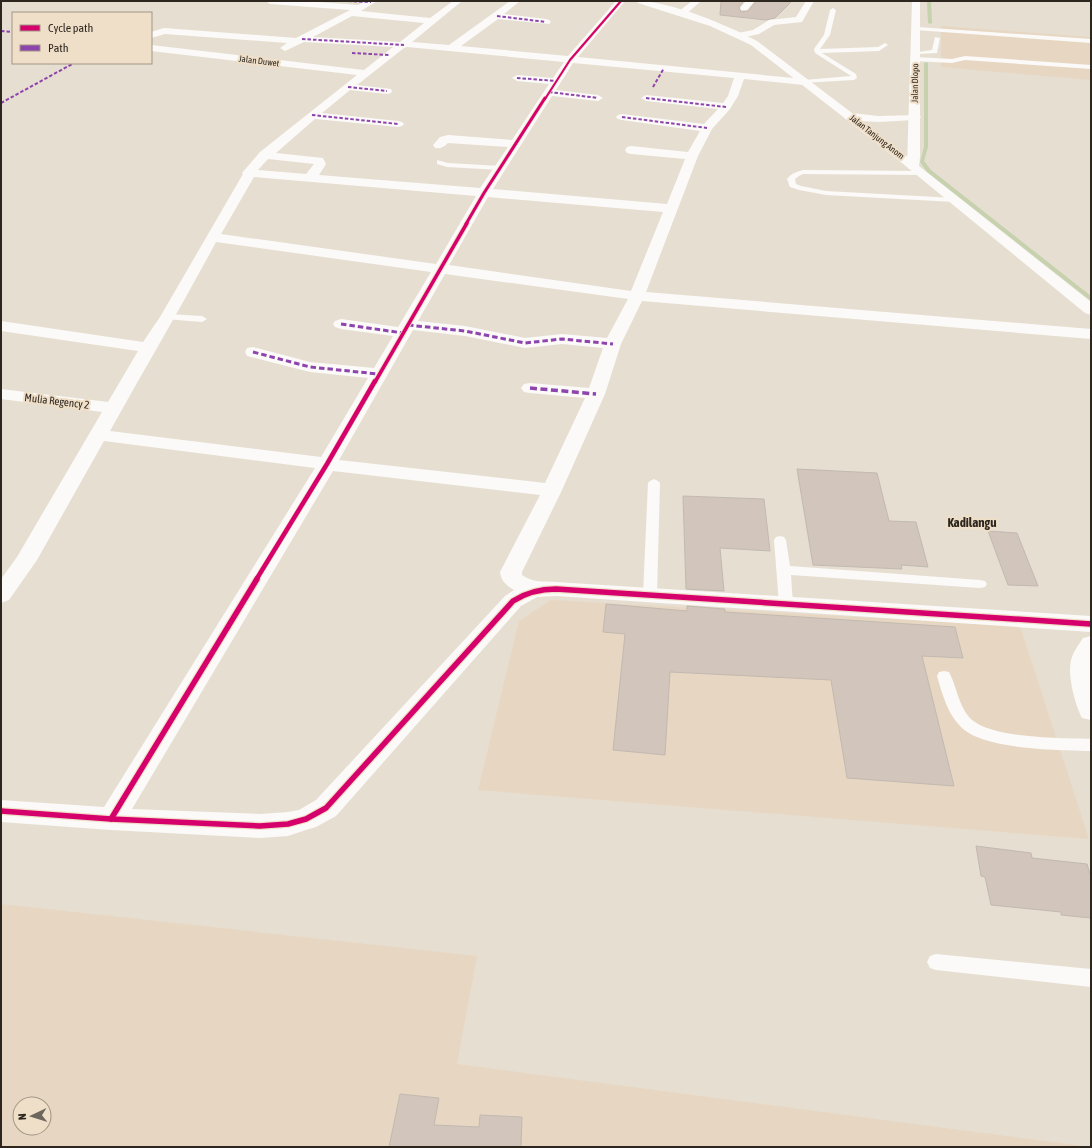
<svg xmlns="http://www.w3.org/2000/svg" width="1092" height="1148" font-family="'Asap Condensed',sans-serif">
  <rect width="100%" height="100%" fill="#e6ded1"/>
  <g fill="#e7d7c2" fill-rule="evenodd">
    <path d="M 941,26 L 1091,37 L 1091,80 L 941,67 Z"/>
    <path d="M 551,600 L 1020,626 L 1089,839 L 478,790 L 519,621 Z"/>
    <path d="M 1,904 L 477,956 L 457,1064 L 1091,1147 L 1,1147 ZM 20,1104 L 44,1104 L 44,1128 L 20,1128 Z"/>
  </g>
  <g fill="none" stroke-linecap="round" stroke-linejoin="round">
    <g fill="#c6d1ae" fill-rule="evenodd">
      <path d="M 927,1 L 931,1 L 932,23 L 930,24 L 928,23 Z"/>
      <path d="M 926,62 L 928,63 L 928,147 L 924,161 L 931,170 L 1091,296 L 1091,301 L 927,172 L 920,162 L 924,147 L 924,63 Z"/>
    </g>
  </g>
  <g fill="#d2c5bb" stroke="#c2b9b1">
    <path d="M 721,1 L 744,1 L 739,7 L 741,12 L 748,11 L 756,1 L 792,1 L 775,18 L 766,20 L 720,15 Z"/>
    <path d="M 797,469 L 877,473 L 889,521 L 916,522 L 928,567 L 901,565 L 902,569 L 813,565 Z"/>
    <path d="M 683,496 L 764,499 L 770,551 L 720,548 L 724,591 L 686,589 Z"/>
    <path d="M 988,531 L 1017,533 L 1038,586 L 1008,585 Z"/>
    <path d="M 606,604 L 687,611 L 687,606 L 725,609 L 725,612 L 955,627 L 963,658 L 922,656 L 954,786 L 847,778 L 831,680 L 670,672 L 665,755 L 613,750 L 625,634 L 603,632 Z"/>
    <path d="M 976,846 L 1031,853 L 1032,858 L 1087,864 L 1091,877 L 1091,918 L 1061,915 L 1061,912 L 991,905 L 985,877 L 981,876 Z"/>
    <path d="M 400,1094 L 439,1098 L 434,1125 L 479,1127 L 480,1115 L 522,1117 L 521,1147 L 389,1147 Z"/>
  </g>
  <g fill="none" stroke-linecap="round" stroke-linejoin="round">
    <g fill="#fbfaf8" fill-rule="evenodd">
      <path d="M 833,8 L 836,10 L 830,35 L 820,49 L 878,47 L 885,43 L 888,45 L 879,51 L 822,53 L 856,74 L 857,78 L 854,80 L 802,83 L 801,82 L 804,80 L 851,76 L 815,53 L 814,49 L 824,35 L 830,10 Z"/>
      <path d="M 917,27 L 1091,39 L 1091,43 L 915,30 L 914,29 Z"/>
      <path d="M 935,37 L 940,38 L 937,53 L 918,54 L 918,52 L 932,50 Z"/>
      <path d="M 965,56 L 1091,65 L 1091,69 L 965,60 L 952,63 L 915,61 L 912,59 L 915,57 L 952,59 Z"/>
      <path d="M 437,160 L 448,163 L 500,166 L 504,168 L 500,170 L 447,167 L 437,164 Z"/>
      <path d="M 803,170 L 921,171 L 925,173 L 924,175 L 803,174 L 799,176 L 795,179 L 796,184 L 801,186 L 826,191 L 954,198 L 958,200 L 954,202 L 826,195 L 799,190 L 790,187 L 787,179 C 792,173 796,172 803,170 Z"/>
      <path d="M 168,314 L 202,316 L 207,319 L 202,322 L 165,319 L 163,317 Z"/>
      <path d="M 654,479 L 658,481 L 660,483 L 657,595 L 655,598 L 650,599 L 645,598 L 643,595 L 648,483 L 650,481 Z"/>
      <path d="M 780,536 L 784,537 L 786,540 L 790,566 L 980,580 L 985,581 L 987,584 L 985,587 L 980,588 L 791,575 L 793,604 L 791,607 L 786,609 L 781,607 L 779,604 L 774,540 L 776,537 Z"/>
      <path d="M 944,671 L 949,672 C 957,687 958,704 969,717 C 988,739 1062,738 1091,739 L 1091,751 C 1060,750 981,750 960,726 C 947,713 942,693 937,676 L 939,672 Z"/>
      <path d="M 936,954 L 1091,969 L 1091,987 L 936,970 L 930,968 L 927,962 L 930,956 Z"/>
    </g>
    <g fill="#fbfaf8" fill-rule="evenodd">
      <path d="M 266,1 L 304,1 L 358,5 L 366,1 L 377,1 L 361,11 L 430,18 L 453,1 L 462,1 L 412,42 L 449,45 L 510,1 L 520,1 L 504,14 L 546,19 L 549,20 L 551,22 L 549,24 L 498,19 L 461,46 L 568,56 L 616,1 L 625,1 L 578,57 L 804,79 L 809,82 L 804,85 L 744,79 L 738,96 L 730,109 L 712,129 L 698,156 L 646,292 L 1091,329 L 1091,339 L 642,301 L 621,344 L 605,394 L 562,490 L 522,572 L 522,575 C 533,583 543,581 556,582 L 1091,616 L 1091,632 L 556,596 L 537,597 L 521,606 L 336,816 L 316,827 L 306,830 L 288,836 L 260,838 L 111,830 L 1,822 L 1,800 L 104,807 L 315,468 L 104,441 L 37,560 L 9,600 L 1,603 L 1,579 L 17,557 L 102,412 L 1,399 L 1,389 L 108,402 L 138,351 L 1,331 L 1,321 L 143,342 L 160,317 L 243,174 L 242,173 L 260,152 L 357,75 L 151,51 L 151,45 L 364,70 L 393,47 L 304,42 L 285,51 L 280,48 L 287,43 L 165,34 L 151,38 L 151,32 L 164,28 L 296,38 L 350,10 L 270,4 ZM 352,16 L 424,23 L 400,42 L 313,37 ZM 407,47 L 564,62 L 553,78 L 517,75 L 512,78 L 517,81 L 549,84 L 512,140 L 448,135 L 440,137 L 433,145 L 435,148 C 441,149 444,147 448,143 L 508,147 L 480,188 L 319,175 L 326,164 L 323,158 L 276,153 L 315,119 L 398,127 L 402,126 L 404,124 L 402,122 L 398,121 L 322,113 L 350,90 L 387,94 L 391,93 L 392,91 L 391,89 L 357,85 L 404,48 ZM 573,63 L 734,78 L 728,96 L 723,103 L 646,95 L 641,98 L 646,101 L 718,109 L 704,124 L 622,114 L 618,115 L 616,117 L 618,119 L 622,120 L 700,131 L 688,152 L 631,146 L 627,147 L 625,150 L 627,153 L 631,154 L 685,159 L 667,204 L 493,189 L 552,96 L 598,101 L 603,98 L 598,95 L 556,90 ZM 268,159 L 314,164 L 306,174 L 258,170 ZM 254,177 L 476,196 L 436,264 L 221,234 ZM 488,197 L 663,212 L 631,291 L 449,265 ZM 216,242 L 431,272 L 398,327 L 341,319 L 335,321 L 333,324 L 335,327 L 341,329 L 393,336 L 374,368 L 310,362 L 253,347 L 247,348 L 245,352 L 247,356 L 310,372 L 368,378 L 321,457 L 110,431 C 145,368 182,306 216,242 ZM 445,274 L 628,299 L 607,338 L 562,334 L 525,338 L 465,326 L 418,321 ZM 413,330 L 465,336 L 525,348 L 562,344 L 603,348 L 589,388 L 530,383 L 524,384 L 521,388 L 524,392 L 530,393 L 585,398 L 545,483 L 339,460 ZM 333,471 L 540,495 L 500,572 C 501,581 506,585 514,590 L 505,596 L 316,800 L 299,810 L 288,812 L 260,814 L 132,809 Z"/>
      <path d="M 692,1 L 701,1 L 684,16 L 678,16 L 676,14 L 678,12 Z"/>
      <path d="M 746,1 L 755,1 L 747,10 L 741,10 L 740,8 Z"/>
      <path d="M 806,1 L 814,1 L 802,22 L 774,25 L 759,34 L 741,38 L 736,35 L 738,33 L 753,30 L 769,20 L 796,17 Z"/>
    </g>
    <path fill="#fbfaf8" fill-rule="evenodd" d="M 912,1 L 920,1 L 920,157 L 919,166 L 917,169 L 909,169 L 907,166 Z"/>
    <g fill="#fbfaf8" fill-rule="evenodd">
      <path d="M 637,1 C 670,1 727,25 757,41 L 852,113 L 878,116 L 919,115 L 921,117 L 919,119 L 915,120 L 878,122 L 862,121 L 1091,302 L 1091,315 L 1085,313 L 902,163 L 751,45 L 710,26 L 638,3 Z"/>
      <path d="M 1091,636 L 1091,720 L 1082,718 C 1075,704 1066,672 1072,657 C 1074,651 1079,644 1083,638 Z"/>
    </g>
    <g stroke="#8e44ad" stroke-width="2" stroke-dasharray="3.5 2" stroke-linecap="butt">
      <path d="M 348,1 L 371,2"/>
      <path d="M 497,16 L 546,22"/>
      <path d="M 1,31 L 13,32"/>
      <path d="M 302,39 L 404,45"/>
      <path d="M 352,53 L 389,55"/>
      <path d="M 517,78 L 556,81"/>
      <path d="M 348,87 L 387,91"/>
      <path d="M 653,87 L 664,68"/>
      <path d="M 549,92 L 598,98"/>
      <path d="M 646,98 L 726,107"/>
      <path d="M 1,103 L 74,63"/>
      <path d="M 312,115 L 398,124"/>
      <path d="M 622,117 L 707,128"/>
    </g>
    <g stroke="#8e44ad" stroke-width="3" stroke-dasharray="5.5 3" stroke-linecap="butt">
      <path d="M 341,324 L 403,333"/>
      <path d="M 408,325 L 465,331 L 525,343 L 562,339 L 613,344"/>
      <path d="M 253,352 L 310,367 L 378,374"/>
    </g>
    <path stroke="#8e44ad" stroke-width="3.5" stroke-dasharray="7 3.5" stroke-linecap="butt" d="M 530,388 L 596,394"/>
    <defs>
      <path id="cycleway-far4" d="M 545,99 L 570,60 L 621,1"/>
      <path id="cycleway-far3" d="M 466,224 L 484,193 L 545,98"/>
      <path id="cycleway-far2" d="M 375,382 L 467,223"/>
      <path id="cycleway-far1" d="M 256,580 L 327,464 L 375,381"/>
      <g id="cycleway">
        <path d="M 1,811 L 111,819 L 260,826 L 288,824 L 306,819 L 326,808 L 513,601 C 527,592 540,589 556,589 L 1091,624"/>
        <path d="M 111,819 L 257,579"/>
      </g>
    </defs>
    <use href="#cycleway-far4" stroke="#efdfc8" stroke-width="3"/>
    <use href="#cycleway-far3" stroke="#efdfc8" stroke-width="4.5"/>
    <use href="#cycleway-far2" stroke="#efdfc8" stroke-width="5.5"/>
    <use href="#cycleway-far1" stroke="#efdfc8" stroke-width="6"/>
    <use href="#cycleway" stroke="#efdfc8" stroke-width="8"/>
    <use href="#cycleway-far4" stroke="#d6006c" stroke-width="2"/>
    <use href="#cycleway-far3" stroke="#d6006c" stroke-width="3"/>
    <use href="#cycleway-far2" stroke="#d6006c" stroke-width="3.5"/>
    <use href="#cycleway-far1" stroke="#d6006c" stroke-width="4.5"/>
    <use href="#cycleway" stroke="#d6006c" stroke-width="5.5"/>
  </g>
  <g text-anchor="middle" stroke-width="4" stroke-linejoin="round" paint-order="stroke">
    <g font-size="9" fill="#2d261e" stroke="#efdfc8">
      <text transform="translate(259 61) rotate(7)" y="3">Jalan Duwet</text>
      <text transform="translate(915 83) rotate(-89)" y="3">Jalan Dlopo</text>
      <text transform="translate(877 137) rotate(38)" y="3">Jalan Tanjung Anom</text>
    </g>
    <g font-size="11" fill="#2d261e" stroke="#efdfc8">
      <text transform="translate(57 401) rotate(7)" y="4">Mulia Regency 2</text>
    </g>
    <g font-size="13" font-weight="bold" fill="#2d261e" stroke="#efdfc8">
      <text x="972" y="527">Kadilangu</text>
    </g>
  </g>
  <rect width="1092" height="1148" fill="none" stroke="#2d261e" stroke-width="4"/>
  <rect x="12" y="12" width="140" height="52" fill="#efdfc8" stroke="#a19584"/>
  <rect x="20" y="25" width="20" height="6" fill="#d6006c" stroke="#a19584"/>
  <text x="48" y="32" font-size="12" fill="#2d261e">Cycle path</text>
  <rect x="20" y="45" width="20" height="6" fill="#8e44ad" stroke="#a19584"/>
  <text x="48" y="52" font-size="12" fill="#2d261e">Path</text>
  <g transform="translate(32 1116) rotate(266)"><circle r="19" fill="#efdfc8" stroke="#a19584"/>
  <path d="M0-3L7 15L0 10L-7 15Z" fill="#6e665d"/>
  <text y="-6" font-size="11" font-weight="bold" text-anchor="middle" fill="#2d261e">N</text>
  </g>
</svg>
